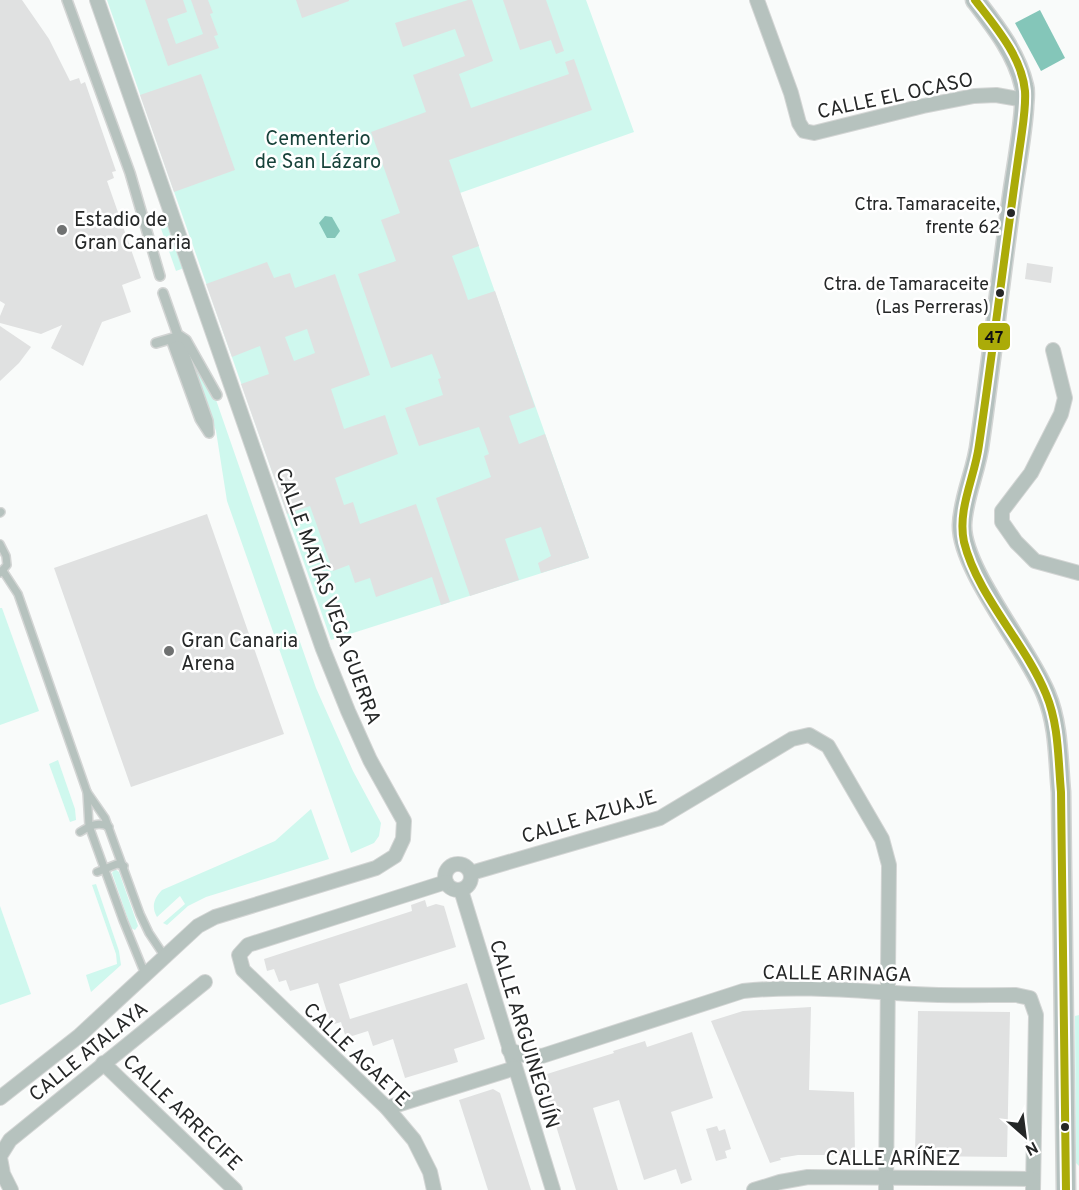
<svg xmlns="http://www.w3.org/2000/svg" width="1079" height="1190" font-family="Overpass,sans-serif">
  <rect width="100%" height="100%" fill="#f9fbfa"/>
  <g fill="#cff8ee">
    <path d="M 107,0 L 586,0 L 634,132 L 460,193 L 589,558 L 331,640 Z"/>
    <path d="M 166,218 L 184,268 L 176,271 L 159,223 L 159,221 Z"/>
    <path d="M 192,357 L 214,394 L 316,688 L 353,771 L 381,823 L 379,836 L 374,843 L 351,853 L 227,501 L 216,431 L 190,358 Z"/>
    <path d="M 0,608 L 2,608 L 39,711 L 0,725 Z"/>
    <path d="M 58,760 L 75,809 L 76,820 L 70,822 L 49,764 Z"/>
    <path d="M 311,809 L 329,859 L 206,897 L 188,906 L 167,925 L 163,923 L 185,904 L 180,896 L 157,917 C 151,907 154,898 162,890 L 275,841 Z"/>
    <path d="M 115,869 L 119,872 L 138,926 L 135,930 L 131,928 L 112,873 Z"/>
    <path d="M 96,884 L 119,951 L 121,965 L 91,992 L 86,975 L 117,964 L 116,954 L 92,885 Z"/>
    <path d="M 0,906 L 31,994 L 0,1005 Z"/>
    <path d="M 1079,1015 L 1079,1166 L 1076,1163 L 1075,1016 Z"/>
  </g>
  <g fill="#84c6b9">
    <path d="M 1040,10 L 1065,58 L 1041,71 L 1015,23 Z"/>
    <path d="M 325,216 L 332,217 L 340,231 L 335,238 L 327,238 L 319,223 Z"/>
  </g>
  <g fill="#e0e1e1" fill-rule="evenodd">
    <path d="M 0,0 L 22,0 L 49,39 L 70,81 L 79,78 L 81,84 L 85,82 L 116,171 L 112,172 L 114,178 L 107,181 L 141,278 L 122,285 L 131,312 L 102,322 L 83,366 L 51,348 L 62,325 L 41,334 L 0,323 L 0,316 L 5,304 L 0,301 Z"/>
    <path d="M 145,0 L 183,0 L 187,12 L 167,19 L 176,44 L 203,34 L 191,0 L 208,0 L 213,13 L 210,14 L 218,35 L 214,36 L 219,48 L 168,66 Z"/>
    <path d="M 296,0 L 349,0 L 349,1 L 302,18 Z"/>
    <path d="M 468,0 L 472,0 L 493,61 L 459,74 L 471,108 L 569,74 L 565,62 L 574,59 L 592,110 L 449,160 L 479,246 L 452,256 L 461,280 L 468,300 L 495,291 L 535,407 L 509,416 L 519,444 L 545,434 L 589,558 L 541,573 L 538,563 L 551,556 L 541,527 L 505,539 L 519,580 L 470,596 L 436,498 L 491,477 L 484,456 L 489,454 L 479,427 L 419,446 L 405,408 L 443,395 L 438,379 L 441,378 L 432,354 L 391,368 L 358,274 L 396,261 L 381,220 L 400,213 L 371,132 L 426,112 L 413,75 L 465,56 L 455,29 L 403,47 L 395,23 Z"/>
    <path d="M 503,0 L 546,0 L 564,51 L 556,54 L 551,40 L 520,50 Z"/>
    <path d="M 201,74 L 235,170 L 174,192 L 140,95 Z"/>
    <path d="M 267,262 L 274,278 L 290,273 L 295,288 L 335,274 L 370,375 L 331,389 L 337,407 L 344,429 L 385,415 L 398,454 L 335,478 L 344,505 L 353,502 L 360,524 L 416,504 L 450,602 L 441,605 L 432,577 L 376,597 L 370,578 L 355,583 L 349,565 L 333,571 L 310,506 L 287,514 L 241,384 L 269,374 L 260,346 L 232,357 L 206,284 ZM 307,329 L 315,353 L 294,361 L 285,337 Z"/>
    <path d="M 1027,263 L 1053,267 L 1051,283 L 1025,279 Z"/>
    <path d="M 0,326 L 31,347 L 19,363 L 0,381 Z"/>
    <path d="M 207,514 L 284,734 L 131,787 L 54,568 Z"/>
    <path d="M 425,900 L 427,907 L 436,904 L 444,906 L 456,947 L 339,984 L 350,1019 L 467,983 L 485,1039 L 454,1049 L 458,1062 L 405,1078 L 393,1039 L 373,1046 L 368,1031 L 346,1038 L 341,1022 L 331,1025 L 318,983 L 290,991 L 286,980 L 279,982 L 274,969 L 267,971 L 264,959 L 412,911 L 411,905 Z"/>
    <path d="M 811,1007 L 809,1090 L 854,1092 L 855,1155 L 798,1155 L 780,1158 L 781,1160 L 770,1163 L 711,1021 L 743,1011 Z"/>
    <path d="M 918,1011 L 1010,1012 L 1007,1157 L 915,1156 Z"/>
    <path d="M 692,1032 L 713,1098 L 671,1112 L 692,1180 L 681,1184 L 676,1169 L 644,1180 L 619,1100 L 593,1108 L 618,1190 L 576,1190 L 542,1081 L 547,1074 L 614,1053 L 613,1051 L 645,1041 L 647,1047 Z"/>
    <path d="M 493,1089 L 500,1093 L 531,1190 L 488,1190 L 459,1100 Z"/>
    <path d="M 717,1126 L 719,1131 L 725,1129 L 731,1149 L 725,1151 L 727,1158 L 716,1161 L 706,1129 Z"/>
  </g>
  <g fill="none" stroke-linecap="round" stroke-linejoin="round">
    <defs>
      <g id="service">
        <path d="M 0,513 L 1,512"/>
        <path d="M 0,544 L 6,556 L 7,565 L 0,573"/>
        <path d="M 3,571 L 18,594 L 87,792 L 105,818 L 140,914 L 149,933 L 165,957"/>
        <path d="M 87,792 L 89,826 L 123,920 L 145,974"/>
        <path d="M 80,832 C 90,826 98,821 109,827"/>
        <path d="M 97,872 L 117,864 L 124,866"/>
      </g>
      <g id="pedestrian">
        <path d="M 67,0 L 130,173 L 160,276"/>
        <path d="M 163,293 L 208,421 L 209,433 L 200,419 L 172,342"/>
        <path d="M 156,343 L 180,336 L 186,340 L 217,395"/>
      </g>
      <g id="minor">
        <path d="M 757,0 L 791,93 L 799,123 L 804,131 L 814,133 L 923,106 L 974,96 L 996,95 L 1024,100"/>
        <path d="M 1053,350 L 1065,398 L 1061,414 L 1031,473 L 1002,511 L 1002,522 L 1016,542 L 1035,561 L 1079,573"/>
        <circle cx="458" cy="877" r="13"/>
        <path d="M 471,873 L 660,818 L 792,739 L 809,735 L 828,746 L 882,839 L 889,865 L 886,1190"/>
        <path d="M 461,890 L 553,1190"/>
        <path d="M 509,1050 L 524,1055 L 542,1056 L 743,991 C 800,985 857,991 914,994 C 948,996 982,995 1016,995 L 1030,998 L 1036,1015 L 1033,1190"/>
        <path d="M 103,1063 L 235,1190"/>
        <path d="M 0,1098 L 79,1036 L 198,926 L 215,917 L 376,868 L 395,856 L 403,839 L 404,821 L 370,760 L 348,711 L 323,649 L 97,0"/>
        <path d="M 387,1108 L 515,1068"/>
        <path d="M 0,1156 L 10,1140 L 205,982"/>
        <path d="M 0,1158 L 3,1174 L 11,1190"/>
        <path d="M 434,1190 L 430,1172 L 414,1140 L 387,1108 L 243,970 L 239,955 L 248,945 L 446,882"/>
        <path d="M 754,1190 L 780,1182 L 808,1177 L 1033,1179"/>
      </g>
      <path id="secondary" d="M 975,0 C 995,26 1017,54 1024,86 C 1026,93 1024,101 1024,108 C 1022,136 1017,162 1013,189 C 1001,273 992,357 980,441 C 977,470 963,496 962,525 C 961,569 1028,649 1046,694 C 1059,725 1058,760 1061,792 L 1066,1190"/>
    </defs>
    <use href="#service" stroke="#d3d5d4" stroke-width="10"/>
    <use href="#pedestrian" stroke="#d3d5d4" stroke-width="12"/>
    <use href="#minor" stroke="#d3d5d4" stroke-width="16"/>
    <use href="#secondary" stroke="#d3d5d4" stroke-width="21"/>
    <use href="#service" stroke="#b6c2be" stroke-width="7"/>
    <use href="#pedestrian" stroke="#b6c2be" stroke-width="9"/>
    <use href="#minor" stroke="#b6c2be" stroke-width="14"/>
    <use href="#secondary" stroke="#b4c0be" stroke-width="18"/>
    <defs>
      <path id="bus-1" d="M 975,0 C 995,26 1022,57 1025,91 C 1026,107 1023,124 1021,139 C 1006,241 994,343 979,445 C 975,477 957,509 964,542 C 977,595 1025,643 1046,694 C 1059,725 1058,759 1061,792 L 1066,1190"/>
    </defs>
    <use href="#bus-1" stroke="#fff" stroke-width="12"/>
    <use href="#bus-1" stroke="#abab08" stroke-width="8"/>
  </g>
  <g fill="#252727" stroke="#fff" stroke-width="2">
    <circle cx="1011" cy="213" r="5"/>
    <circle cx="1000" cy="293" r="5"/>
    <circle cx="1065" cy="1127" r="5"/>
  </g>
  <g fill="#6f7171" stroke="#fff" stroke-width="2">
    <circle cx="62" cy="230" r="6"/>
    <circle cx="169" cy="651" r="6"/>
  </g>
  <g text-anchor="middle" stroke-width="5" stroke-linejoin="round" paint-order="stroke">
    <g font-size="18" fill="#252727" stroke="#fff" text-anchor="end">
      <text x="1000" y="210">Ctra. Tamaraceite,<tspan x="1000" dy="23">frente 62</tspan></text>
      <text x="989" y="290">Ctra. de Tamaraceite<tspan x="989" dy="23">(Las Perreras)</tspan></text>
    </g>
    <g font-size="20" fill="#252727" stroke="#fff">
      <text transform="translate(895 95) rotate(-12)" y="7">CALLE EL OCASO</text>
      <text transform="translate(329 596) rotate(70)" y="7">CALLE MATÍAS VEGA GUERRA</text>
      <text transform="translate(589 816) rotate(-17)" y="7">CALLE AZUAJE</text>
      <text transform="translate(837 973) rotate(1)" y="7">CALLE ARINAGA</text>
      <text transform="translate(525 1034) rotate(73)" y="7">CALLE ARGUINEGUÍN</text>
      <text transform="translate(88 1051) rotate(-39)" y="7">CALLE ATALAYA</text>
      <text transform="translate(357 1054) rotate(44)" y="7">CALLE AGAETE</text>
      <text transform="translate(183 1112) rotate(44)" y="7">CALLE ARRECIFE</text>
      <text x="893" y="1165">CALLE ARÍÑEZ</text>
    </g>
    <g font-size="20" fill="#17423a" stroke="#fff">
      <text x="318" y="145">Cementerio<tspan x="318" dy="23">de San Lázaro</tspan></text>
    </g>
    <g font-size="20" fill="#252727" stroke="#fff" text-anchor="start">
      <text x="74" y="226">Estadio de<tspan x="74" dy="23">Gran Canaria</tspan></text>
      <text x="181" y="647">Gran Canaria<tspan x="181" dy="23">Arena</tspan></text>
    </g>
  </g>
  <rect stroke="#fff" stroke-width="2" x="977" y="322" width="34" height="29" rx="6" fill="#abab08"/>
  <g font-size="16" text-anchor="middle" font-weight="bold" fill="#111">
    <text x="994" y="343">47</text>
  </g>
  <g transform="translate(1025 1136) rotate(152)" stroke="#ffffff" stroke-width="4.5" paint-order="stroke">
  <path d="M0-4.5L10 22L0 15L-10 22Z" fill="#252727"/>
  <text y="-9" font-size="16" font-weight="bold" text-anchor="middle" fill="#252727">N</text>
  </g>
</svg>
